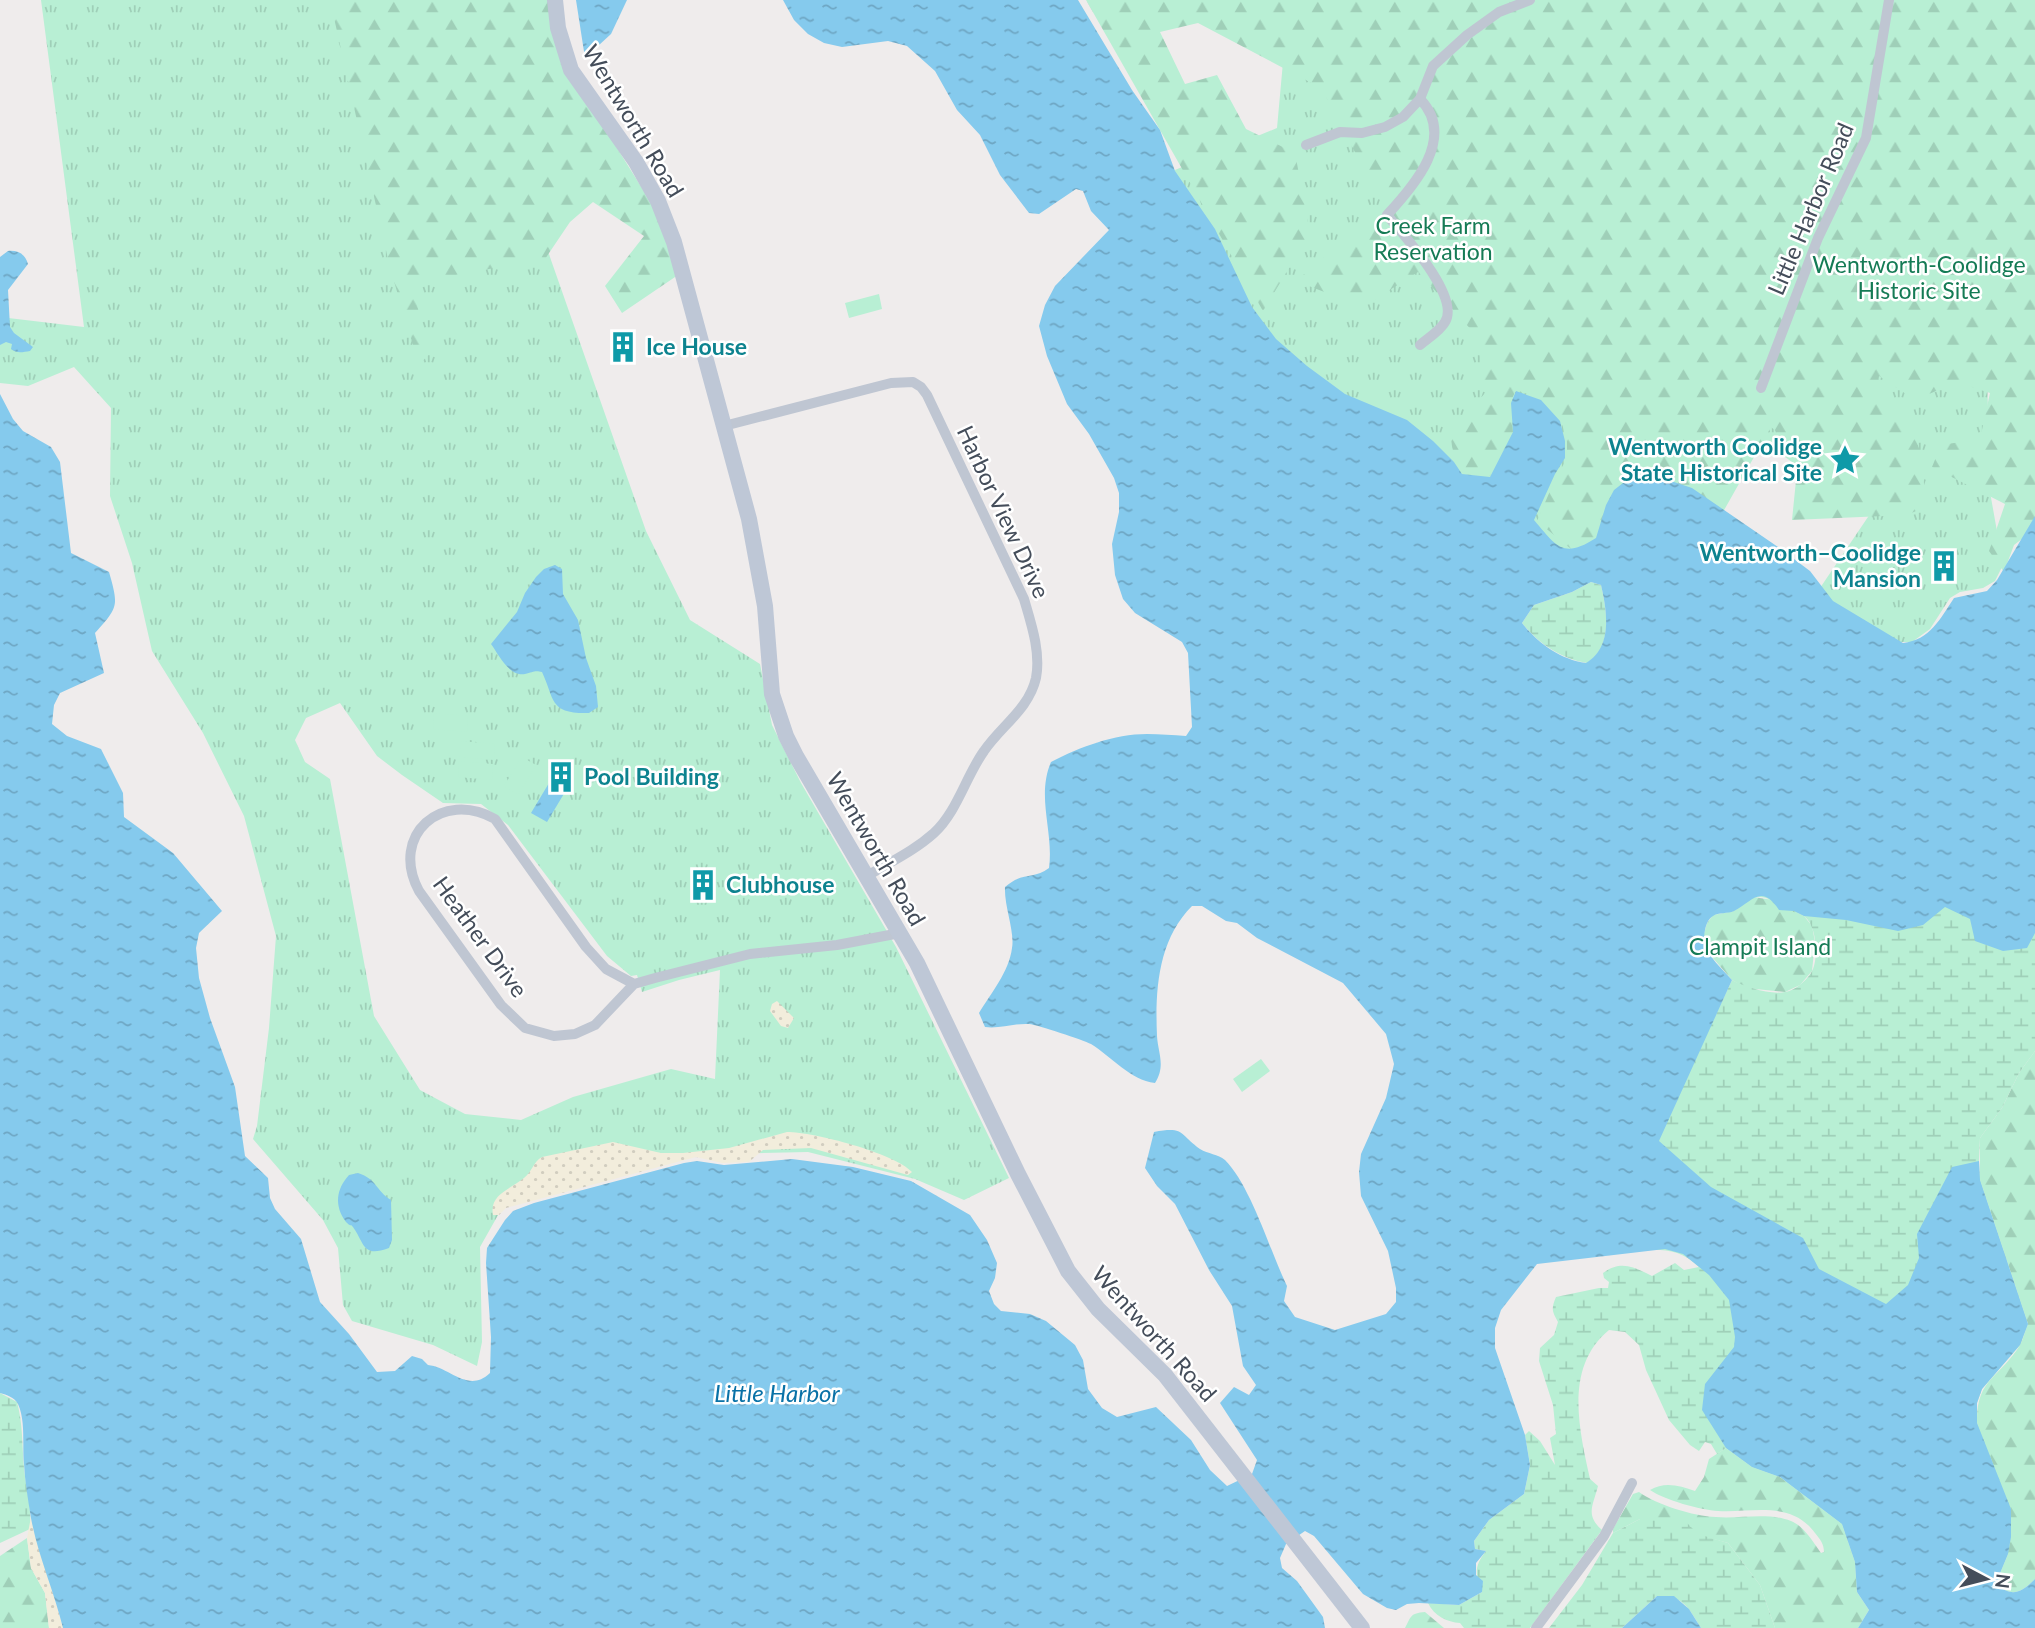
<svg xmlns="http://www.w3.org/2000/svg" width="2035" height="1628" font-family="Lato,sans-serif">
  <defs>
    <pattern id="grass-tufts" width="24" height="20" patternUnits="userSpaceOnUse" patternTransform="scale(1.75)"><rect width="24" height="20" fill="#b8efd4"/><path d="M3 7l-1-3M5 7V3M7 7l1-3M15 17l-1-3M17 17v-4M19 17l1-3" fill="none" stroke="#9fcfb8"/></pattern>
    <pattern id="forest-firs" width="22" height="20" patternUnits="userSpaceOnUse" patternTransform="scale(1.75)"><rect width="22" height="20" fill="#b8efd4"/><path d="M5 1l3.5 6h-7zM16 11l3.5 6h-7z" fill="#9fcfb8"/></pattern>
    <pattern id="wetland-marsh" width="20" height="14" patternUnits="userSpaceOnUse" patternTransform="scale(1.75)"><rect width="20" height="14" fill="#b8efd4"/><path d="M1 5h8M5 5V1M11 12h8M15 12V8" fill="none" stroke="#9fcfb8"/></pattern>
    <pattern id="sand-dots" width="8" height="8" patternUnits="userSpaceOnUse" patternTransform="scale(1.75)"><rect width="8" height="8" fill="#f2eddc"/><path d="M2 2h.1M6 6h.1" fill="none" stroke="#d1cdbf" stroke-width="1.8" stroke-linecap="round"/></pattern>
    <pattern id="water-ripples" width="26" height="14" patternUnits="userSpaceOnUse" patternTransform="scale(1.75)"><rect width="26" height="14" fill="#85caed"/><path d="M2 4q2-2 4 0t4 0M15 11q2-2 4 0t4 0" fill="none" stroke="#6ea6c3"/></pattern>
  </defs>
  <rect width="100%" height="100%" fill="#efecec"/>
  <g fill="url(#grass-tufts)" fill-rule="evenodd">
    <path d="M 41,0 L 356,0 L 544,240 L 646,531 L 690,620 L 760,664 L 772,725 L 801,783 L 896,947 L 1009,1178 L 964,1200 L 915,1179 L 808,1152 L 680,1155 L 506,1201 L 480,1247 L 482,1342 L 477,1366 L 433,1345 L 352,1321 L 343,1305 L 338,1248 L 323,1220 L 253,1139 L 257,1126 L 269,1028 L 276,936 L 244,816 L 203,733 L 152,651 L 132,563 L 110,496 L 111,408 L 74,367 L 28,386 L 0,383 L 0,317 L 84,327 ZM 340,703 L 377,756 L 402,775 L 443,803 L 481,804 L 508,825 L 607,956 L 631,976 L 637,975 L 642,992 L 679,980 L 720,970 L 715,1079 L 671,1069 L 573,1097 L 521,1120 L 465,1114 L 420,1090 L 374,1016 L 330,779 L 305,762 L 295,740 L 306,718 Z"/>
    <path d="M 2035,0 L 1987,372 L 1990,492 L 2003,565 L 1995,581 L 1983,588 L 1960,592 L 1950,598 L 1930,629 L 1912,642 L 1900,642 L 1830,601 L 1820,588 L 1870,514 L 1848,502 L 1739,424 L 1586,568 L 1474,485 L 1280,358 L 1170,172 L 1277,128 L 1283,62 Z"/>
  </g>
  <g fill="url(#forest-firs)">
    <path d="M 330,0 L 548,0 L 548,7 L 617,148 L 655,209 L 678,275 L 622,313 L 605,286 L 644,236 L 593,202 L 570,222 L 545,259 L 411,283 L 430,353 L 419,365 L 390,268 Z"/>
    <path d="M 1086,0 L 2035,0 L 2035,529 L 2014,545 L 2004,572 L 1989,551 L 2005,504 L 1932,467 L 1941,445 L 1980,439 L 1990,393 L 1957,382 L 1915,400 L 1879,376 L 1872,393 L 1914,432 L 1923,462 L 1925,507 L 1907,515 L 1792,520 L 1799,451 L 1771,427 L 1723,512 L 1593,550 L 1571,549 L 1537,521 L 1557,475 L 1567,459 L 1567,442 L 1561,420 L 1542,399 L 1516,390 L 1510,403 L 1513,432 L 1490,476 L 1463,474 L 1455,462 L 1450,434 L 1485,393 L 1477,336 L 1418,272 L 1363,307 L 1296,281 L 1384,207 L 1321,88 L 1198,23 L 1160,32 L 1185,84 L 1217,75 L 1246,129 L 1295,153 L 1310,233 L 1263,311 Z"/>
    <path d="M 1753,897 L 1773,900 L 1779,909 L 1794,911 L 1804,916 L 1812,926 L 1815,942 L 1812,971 L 1800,985 L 1785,992 L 1746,988 L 1732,980 L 1706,950 L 1703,937 L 1707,923 L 1713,915 L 1734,911 Z"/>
    <path d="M 2035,1051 L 2035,1579 C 2023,1591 2013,1598 1999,1586 L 1998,1578 L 2008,1554 L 1977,1423 C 1976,1378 2000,1378 2020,1345 C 2023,1339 2025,1331 2028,1324 L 1980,1180 L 1980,1138 L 2002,1108 L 2019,1073 Z"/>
    <path d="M 1726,1448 L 1752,1467 L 1780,1477 L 1842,1524 L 1855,1562 L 1857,1592 L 1869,1610 L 1858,1628 L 1775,1628 L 1760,1585 L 1728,1543 L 1640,1519 L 1613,1533 L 1613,1529 L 1633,1494 L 1639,1492 C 1657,1505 1693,1516 1716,1517 C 1740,1519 1768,1512 1791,1521 C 1804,1526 1813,1542 1821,1553 L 1824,1552 C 1824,1544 1820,1539 1815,1533 C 1791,1500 1753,1513 1718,1511 C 1701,1510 1664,1500 1650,1490 C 1665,1481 1680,1486 1695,1491 L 1704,1477 L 1709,1459 Z"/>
    <path d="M 27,1538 L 31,1568 L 45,1593 L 49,1628 L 0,1628 L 0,1556 Z"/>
    <path d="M 1425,1612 L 1444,1628 L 1405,1628 C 1411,1617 1410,1613 1425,1612 Z"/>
  </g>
  <g fill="url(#wetland-marsh)">
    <path d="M 1591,582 L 1601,585 C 1607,611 1613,647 1587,663 C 1560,658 1539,644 1522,623 L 1534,605 L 1572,592 Z"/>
    <path d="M 1708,894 L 2035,897 L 2035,1051 L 2019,1073 L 2002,1108 L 1980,1138 L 1979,1161 L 1980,1180 L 2028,1324 L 2020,1345 L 1982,1389 L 1977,1403 L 1977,1423 L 2011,1509 L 2011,1537 L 2008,1554 L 1998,1578 L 1999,1586 L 1857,1592 L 1855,1562 L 1842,1524 L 1780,1477 L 1752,1467 L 1726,1448 L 1717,1454 L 1711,1444 L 1705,1442 L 1699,1451 L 1690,1445 L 1669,1420 L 1646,1370 L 1639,1345 L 1625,1332 L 1609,1330 C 1564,1367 1579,1429 1590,1479 L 1598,1486 C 1593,1506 1585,1515 1602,1530 L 1530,1628 L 1464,1628 L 1460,1623 C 1447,1622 1434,1616 1428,1603 L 1459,1605 L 1482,1592 C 1475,1574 1474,1566 1486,1551 L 1475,1549 L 1474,1541 L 1489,1520 L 1524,1494 L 1530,1465 L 1525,1435 L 1529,1431 L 1540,1441 L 1555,1465 L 1550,1438 L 1556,1434 L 1553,1405 L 1539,1361 L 1540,1348 L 1554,1335 L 1558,1322 C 1552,1311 1551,1309 1556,1297 L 1599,1288 L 1608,1288 L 1609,1282 L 1604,1278 L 1603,1273 C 1621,1260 1634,1267 1652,1276 L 1675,1263 L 1684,1270 L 1699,1267 C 1678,1247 1658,1249 1632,1251 L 1608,1210 L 1717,1012 L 1732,980 C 1745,987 1770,995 1785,992 C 1794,991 1806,981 1811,973 C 1819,961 1817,926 1805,917 C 1798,911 1787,911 1779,910 C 1764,887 1750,899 1734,911 Z"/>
    <path d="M 0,1393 L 17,1402 C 23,1424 22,1445 24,1468 C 26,1488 32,1508 30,1529 L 0,1543 Z"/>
    <path d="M 1682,1518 L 1698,1534 L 1728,1543 L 1760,1585 L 1775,1628 L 1701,1628 C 1688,1607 1684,1596 1657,1596 L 1622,1628 L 1549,1628 L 1582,1585 L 1613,1533 L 1640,1519 Z"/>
  </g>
  <g fill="url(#sand-dots)">
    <path d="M 777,1001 L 794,1018 L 788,1028 L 781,1026 L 770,1011 L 772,1004 Z"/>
    <path d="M 787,1132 C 814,1132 894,1153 912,1172 L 908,1175 L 811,1148 L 763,1150 L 749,1162 L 722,1163 L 696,1157 L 506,1208 L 499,1215 L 493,1215 C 489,1194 511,1189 524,1178 C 532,1172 533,1162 542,1157 L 613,1142 L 661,1153 L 683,1153 L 729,1148 Z"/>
    <path d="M 31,1517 C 40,1555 53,1590 63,1628 L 49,1628 L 45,1593 L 31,1568 L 27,1538 Z"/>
  </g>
  <g fill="#b8efd4">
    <path d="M 879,294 L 882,309 L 849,318 L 845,303 Z"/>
    <path d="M 434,713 L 468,716 L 467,732 L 433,729 Z"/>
    <path d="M 461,741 L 495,744 L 494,760 L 459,757 Z"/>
    <path d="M 522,757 L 536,765 L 518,795 L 504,786 Z"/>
    <path d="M 459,761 L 493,764 L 492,780 L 458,777 Z"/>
    <path d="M 1261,1059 L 1270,1071 L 1242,1092 L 1233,1079 Z"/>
  </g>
  <g fill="url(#water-ripples)" fill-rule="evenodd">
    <path d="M 576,0 L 627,0 L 611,34 L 585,58 Z"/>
    <path d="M 783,0 L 1078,0 L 1132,90 L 1160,130 L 1175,171 L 1215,229 L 1252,307 L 1276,339 L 1307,366 L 1345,394 L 1407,420 L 1433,441 L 1454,462 L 1462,474 L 1490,477 L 1513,432 L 1511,403 L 1516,391 L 1541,400 L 1560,421 L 1565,441 L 1565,458 L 1555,474 L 1534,520 C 1557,547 1563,559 1596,538 L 1606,505 L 1614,490 L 1627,480 L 1647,478 L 1674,482 L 1692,488 L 1778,547 L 1810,571 L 1833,601 L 1903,643 C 1930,640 1940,619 1954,598 L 1987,591 L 1997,580 L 2035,516 L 2035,933 L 2027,948 L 2003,951 L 1975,941 L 1970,919 L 1945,907 L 1923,925 L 1898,931 L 1846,920 L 1804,916 L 1794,911 L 1779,910 C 1761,883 1752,902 1734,911 C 1728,914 1718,912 1713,916 C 1708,919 1706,925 1705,930 C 1700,951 1719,965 1732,980 L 1659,1141 L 1711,1187 L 1803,1238 L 1819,1269 L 1886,1304 L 1908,1285 L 1919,1258 L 1917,1234 L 1952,1167 L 1979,1161 L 1980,1180 L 2028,1324 L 2020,1345 L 1982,1389 L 1977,1403 L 1977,1423 L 2011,1509 L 2011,1537 L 2008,1554 L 1998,1578 L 1999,1586 C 2013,1598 2023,1591 2035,1579 L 2035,1628 L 1858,1628 L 1869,1610 L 1857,1592 L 1855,1562 L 1842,1524 L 1780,1477 L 1752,1467 L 1726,1448 L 1702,1410 L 1705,1384 L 1734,1347 L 1735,1337 L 1729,1300 L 1709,1275 L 1683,1254 L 1665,1249 L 1537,1264 L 1501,1310 L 1495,1328 L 1495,1348 L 1525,1435 L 1530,1465 L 1524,1494 L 1489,1520 L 1474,1541 L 1475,1549 L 1486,1551 L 1476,1563 L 1476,1575 L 1483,1581 L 1482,1592 L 1459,1605 L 1419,1603 L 1407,1604 L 1396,1610 L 1387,1608 L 1363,1594 L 1314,1536 L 1305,1531 L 1286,1544 L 1280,1558 L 1282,1568 L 1297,1581 L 1323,1617 L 1325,1628 L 63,1628 C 54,1591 38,1556 31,1518 C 28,1500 25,1482 24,1464 C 22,1445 26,1422 18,1404 C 14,1397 7,1395 0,1393 L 0,394 L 13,419 L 23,431 L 51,447 L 60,462 L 71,553 L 109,572 C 119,607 118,607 95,633 L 104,673 L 60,693 L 54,705 L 52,724 L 67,736 L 101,749 L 123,793 L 124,817 L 173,853 L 222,911 L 199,933 L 196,948 L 199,978 L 210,1018 L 235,1087 L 245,1156 L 268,1178 L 270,1198 L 275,1209 L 301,1239 L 320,1302 L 349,1334 L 377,1372 L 395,1371 L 412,1356 L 422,1359 L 428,1365 C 450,1367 468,1394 490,1373 L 491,1337 L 486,1263 L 487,1248 L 505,1220 L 513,1211 L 534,1203 L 684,1163 L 697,1161 L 724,1165 L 792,1159 L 853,1167 L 911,1181 L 970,1215 L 987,1240 L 997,1263 L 995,1278 L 989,1291 L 994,1304 L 1001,1311 L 1030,1314 L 1046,1321 L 1075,1345 L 1083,1360 L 1088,1389 L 1102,1408 L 1117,1417 L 1156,1407 L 1191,1440 L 1210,1470 L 1227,1486 L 1252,1474 L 1257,1460 L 1220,1403 L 1234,1387 L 1249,1395 L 1256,1385 L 1243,1366 L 1232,1306 L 1209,1270 L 1175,1204 L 1157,1186 L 1145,1168 L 1154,1132 C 1185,1126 1179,1134 1200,1149 C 1208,1154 1218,1154 1225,1160 C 1251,1186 1270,1251 1287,1286 L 1284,1301 L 1295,1317 L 1335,1330 L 1386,1314 L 1396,1302 L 1396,1288 L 1388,1251 L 1361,1196 L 1359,1172 L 1361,1154 L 1386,1098 L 1394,1064 L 1386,1034 L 1343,983 L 1257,938 L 1237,923 L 1226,921 L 1202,906 L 1192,906 C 1158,940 1155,990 1157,1036 C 1158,1053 1166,1066 1155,1083 C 1130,1080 1112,1057 1091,1044 C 1083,1040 1038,1025 1029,1024 C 1014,1023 1000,1029 985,1027 L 979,1013 C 991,993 1009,972 1012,948 C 1015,932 1004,906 1005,887 C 1023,871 1033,880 1049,868 C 1054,832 1036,797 1051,762 C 1080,747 1114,734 1147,734 C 1160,734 1173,735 1186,736 L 1192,727 L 1188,653 L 1182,642 L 1135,613 L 1123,599 L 1115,575 L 1112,544 L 1119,512 L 1119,493 L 1114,478 L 1089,434 L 1067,404 L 1047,356 L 1039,326 L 1045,305 L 1055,286 L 1109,230 L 1091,211 L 1083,191 L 1076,189 L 1039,214 L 1029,213 L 1000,175 L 980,135 L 957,110 L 935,71 L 907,46 L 888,41 L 842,47 L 824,43 L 808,34 L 794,20 ZM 1591,582 L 1601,585 C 1607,611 1613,647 1586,663 C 1560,659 1539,644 1522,623 L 1534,605 L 1572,592 Z"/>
    <path d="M 8,251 C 18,250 25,254 28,264 L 8,290 L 10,327 L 14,333 L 33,347 L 30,351 C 23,352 17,354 11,349 L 12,344 L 6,342 L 0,345 L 0,257 Z"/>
    <path d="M 555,565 L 562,569 L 563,594 L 578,620 L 586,658 L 596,686 L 598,707 L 589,713 C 549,714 555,700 542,672 C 535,670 533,672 525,674 C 509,677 499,655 491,644 L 517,612 L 525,593 L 536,577 L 544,569 Z"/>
    <path d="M 549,783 L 565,792 L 547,822 L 531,813 Z"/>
    <path d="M 358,1173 C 377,1179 376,1191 391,1200 L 392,1240 L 389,1248 C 364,1257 365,1246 355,1230 C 349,1221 353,1229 346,1222 C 334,1206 336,1189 349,1175 Z"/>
    <path d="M 1657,1596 L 1674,1596 L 1689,1609 L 1701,1628 L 1622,1628 Z"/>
  </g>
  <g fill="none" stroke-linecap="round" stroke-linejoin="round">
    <g stroke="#bfc6d2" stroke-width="10">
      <path d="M 1420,99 C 1457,137 1414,186 1387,215 C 1403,234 1461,297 1445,322 C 1440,331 1428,338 1420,345"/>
      <path d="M 1306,145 L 1340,132 L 1362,133 L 1385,127 L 1403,117 L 1420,99 L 1433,66 L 1467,35 L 1499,12 L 1530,0"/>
      <path d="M 1761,388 L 1818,238 L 1866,138 L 1889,0"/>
      <path d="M 724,426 L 891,383 L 913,382 L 921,387 L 927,395 L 1024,599 C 1031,623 1041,652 1036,678 C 1029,709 1001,726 984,751 C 966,776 957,812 934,833 C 914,851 890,862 867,876"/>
      <path d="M 634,984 L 606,969 L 586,947 L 495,819 C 442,789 389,835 419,891 L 501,1005 L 525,1028 L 554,1036 L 575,1034 L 595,1025 L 634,984 L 655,978 L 750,954 L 837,945 L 900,933"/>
      <path d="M 1536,1628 L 1604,1536 L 1632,1483"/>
    </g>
    <path stroke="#bec7d6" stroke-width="16" d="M 555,0 L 558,28 L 571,70 L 636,162 L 658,201 L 674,242 L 749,519 L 765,606 L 772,694 L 786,736 L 796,756 L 917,963 L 1018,1174 L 1068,1271 L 1098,1309 L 1165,1375 L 1362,1628"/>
  </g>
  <defs>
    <symbol id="building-bare" viewBox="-9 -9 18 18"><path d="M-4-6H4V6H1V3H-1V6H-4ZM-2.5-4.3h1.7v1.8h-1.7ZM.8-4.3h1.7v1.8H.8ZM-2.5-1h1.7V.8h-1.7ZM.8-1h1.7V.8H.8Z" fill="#0f9aa8" stroke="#fff" stroke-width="2.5" paint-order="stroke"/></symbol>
    <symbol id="sight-bare" viewBox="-9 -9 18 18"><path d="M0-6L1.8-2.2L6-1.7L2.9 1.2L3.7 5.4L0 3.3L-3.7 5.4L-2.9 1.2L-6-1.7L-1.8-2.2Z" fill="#0f9aa8" stroke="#fff" stroke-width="2.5" paint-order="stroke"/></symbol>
  </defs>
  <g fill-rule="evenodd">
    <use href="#building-bare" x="601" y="325" width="44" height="44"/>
    <use href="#sight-bare" x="1823" y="438" width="44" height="44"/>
    <use href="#building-bare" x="1922" y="544" width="44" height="44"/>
    <use href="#building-bare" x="539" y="755" width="44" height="44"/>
    <use href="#building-bare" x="681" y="863" width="44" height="44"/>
  </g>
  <g text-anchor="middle" stroke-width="5" stroke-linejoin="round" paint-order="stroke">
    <g font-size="23" fill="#444d5a" stroke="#fff">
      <text transform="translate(633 121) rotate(59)" y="8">Wentworth Road</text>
      <text transform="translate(1811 209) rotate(-67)" y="8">Little Harbor Road</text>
      <text transform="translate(1003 512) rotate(65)" y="8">Harbor View Drive</text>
      <text transform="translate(876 849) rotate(60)" y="8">Wentworth Road</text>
      <text transform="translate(480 937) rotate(54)" y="8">Heather Drive</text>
      <text transform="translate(1154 1334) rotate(48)" y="8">Wentworth Road</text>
    </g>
    <g font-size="23" fill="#157b55" stroke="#fff">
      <text x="1433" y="234">Creek Farm<tspan x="1433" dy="26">Reservation</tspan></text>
      <text x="1919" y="273">Wentworth-Coolidge<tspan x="1919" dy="26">Historic Site</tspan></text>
      <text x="1760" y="955">Clampit Island</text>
    </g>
    <g font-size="23" font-weight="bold" fill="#0d838f" stroke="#fff" text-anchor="start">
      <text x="646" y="355">Ice House</text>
      <text x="1822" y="455" text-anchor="end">Wentworth Coolidge<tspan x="1822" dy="26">State Historical Site</tspan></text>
      <text x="1921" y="561" text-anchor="end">Wentworth–Coolidge<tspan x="1921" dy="26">Mansion</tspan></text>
      <text x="584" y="785">Pool Building</text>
      <text x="726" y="893">Clubhouse</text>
    </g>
    <g font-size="24" font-style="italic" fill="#0a72a7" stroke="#fff">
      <text x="777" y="1402">Little Harbor</text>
    </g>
  </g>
  <g transform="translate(1986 1579) rotate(97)" stroke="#ffffff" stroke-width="5" paint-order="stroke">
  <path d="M0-5L12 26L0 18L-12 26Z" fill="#444d5a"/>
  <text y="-10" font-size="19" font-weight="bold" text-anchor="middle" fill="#444d5a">N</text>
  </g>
</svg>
